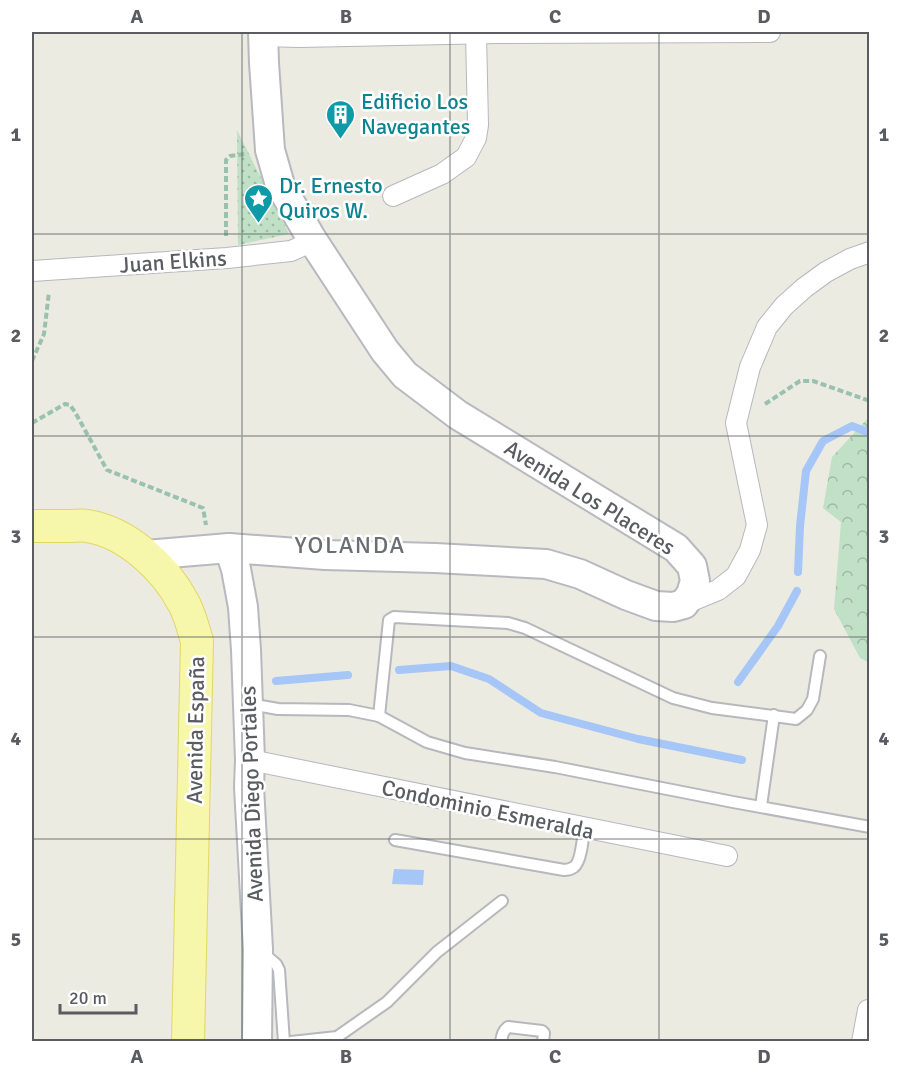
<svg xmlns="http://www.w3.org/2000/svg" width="901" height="1073" font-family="Signika,sans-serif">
  <defs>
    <pattern id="grass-dots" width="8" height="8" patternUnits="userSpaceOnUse" patternTransform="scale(1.5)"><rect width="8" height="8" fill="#c0e1c6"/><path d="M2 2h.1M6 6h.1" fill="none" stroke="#9fbaa4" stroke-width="1.8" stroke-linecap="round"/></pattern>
    <pattern id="forest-crowns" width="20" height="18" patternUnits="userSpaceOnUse" patternTransform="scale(1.5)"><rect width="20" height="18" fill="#c0e1c6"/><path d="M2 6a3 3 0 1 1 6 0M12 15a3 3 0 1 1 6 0" fill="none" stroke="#9fbaa4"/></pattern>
  </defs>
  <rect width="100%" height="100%" fill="#ebebe2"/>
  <path fill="url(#grass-dots)" d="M 237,130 L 289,234 L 238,245 Z"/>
  <path fill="url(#forest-crowns)" d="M 869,417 L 869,663 L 860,658 L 834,609 L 841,522 L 823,508 L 832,457 Z"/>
  <path fill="#a6c6f7" d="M 394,869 L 424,870 L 423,885 L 392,884 Z"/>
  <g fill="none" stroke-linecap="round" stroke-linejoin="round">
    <g stroke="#a6c6f7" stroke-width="8">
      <path d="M 798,572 L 800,526 L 806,471 L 823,441 L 852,426 L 870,433"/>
      <path d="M 399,670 L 451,666 L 489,679 L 541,713 L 638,739 L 742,760"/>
      <path d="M 276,681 L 348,675"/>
      <path d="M 738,682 L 778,626 L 797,591"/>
    </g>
    <defs>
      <g id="lane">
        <path d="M 250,704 L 278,709 L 349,710 L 379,716 L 427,742 L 465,753 L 555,767 L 733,802 L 870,827"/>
        <path d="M 379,716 L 389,620 L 394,617 L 508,623 L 525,628 L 673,698 L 712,708 L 796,719 L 807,710 L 813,699 L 820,656"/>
        <path d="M 761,806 L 774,715"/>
        <path d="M 395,840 L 564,870 C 567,870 571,869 574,867 C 581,862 583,838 584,829"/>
        <path d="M 263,953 L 276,964 L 279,970 L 284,1042"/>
        <path d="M 291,1042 L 337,1037 L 387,1002 L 437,952 L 502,901"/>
        <path d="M 501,1042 C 502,1035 503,1031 508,1027 L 542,1031 L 544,1033 L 543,1042"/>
      </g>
      <g id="street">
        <path d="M 263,36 L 299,37 L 497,33 L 770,32"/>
        <path d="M 393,196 L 442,174 L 466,157 L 476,138 L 478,125 L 476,33"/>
        <path d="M 32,271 L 227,258 L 291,251 L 313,241"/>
        <path d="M 684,604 L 718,590 L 736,576 L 750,550 L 757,525 L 736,423 L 750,367 L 767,327 L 784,306 L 804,288 L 826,272 L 850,259 L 870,252"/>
        <path d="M 250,760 L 727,856"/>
        <path d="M 862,1042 L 868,1010"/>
      </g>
      <g id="secondary">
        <path d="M 229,548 L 236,569 L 243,607 L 246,650 L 250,760 L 249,787 L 258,949 L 257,1042"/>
        <path d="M 146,555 L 229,548 L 325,555 L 435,558 L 546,564 L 580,574 L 626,595 L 656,606 L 673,607 L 684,604 L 691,594 L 695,581 L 692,566 L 676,548 L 458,415 L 405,375 L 385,351 L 313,241 L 280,185 L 270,150 L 264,63 L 263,32"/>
      </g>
      <path id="primary" d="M 32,526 C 44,526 56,526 69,526 C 75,526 82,525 87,526 C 127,532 165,568 183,602 C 190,614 193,628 197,641 L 188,1042"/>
    </defs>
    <use href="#lane" stroke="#b7b8bd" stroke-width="14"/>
    <use href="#street" stroke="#b7b8bd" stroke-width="22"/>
    <use href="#secondary" stroke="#b7b9bf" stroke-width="32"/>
    <use href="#primary" stroke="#e4d662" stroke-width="34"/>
    <g stroke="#9ac1ac" stroke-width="4" stroke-dasharray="6 3" stroke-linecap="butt">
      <path d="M 226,236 L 226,160 L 230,156 L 245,154"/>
      <path d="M 32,361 L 44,334 L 49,292"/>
      <path d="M 765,404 L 800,381 L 813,381 L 870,401"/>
      <path d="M 32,423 L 65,404 L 70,405 L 75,412 L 107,470 L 203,508 L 206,525"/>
    </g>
    <use href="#lane" stroke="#fff" stroke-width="10"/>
    <use href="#street" stroke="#fff" stroke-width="20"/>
    <use href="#secondary" stroke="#fff" stroke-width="28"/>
    <use href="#primary" stroke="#f6f7ab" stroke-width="32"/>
  </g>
  <path fill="none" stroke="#5a5c61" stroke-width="1.5" stroke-opacity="0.55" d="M 242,32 L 242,1042M 450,32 L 450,1042M 659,32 L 659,1042M 32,234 L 870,234M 32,436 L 870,436M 32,637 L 870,637M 32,839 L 870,839"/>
  <defs>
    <symbol id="building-pin" viewBox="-11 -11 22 30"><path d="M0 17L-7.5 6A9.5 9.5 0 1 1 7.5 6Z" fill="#0f9aa8" stroke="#fff"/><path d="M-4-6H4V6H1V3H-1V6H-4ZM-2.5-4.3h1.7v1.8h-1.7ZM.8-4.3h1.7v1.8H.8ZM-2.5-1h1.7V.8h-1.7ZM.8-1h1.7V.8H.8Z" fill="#fff"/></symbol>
    <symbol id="sight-pin" viewBox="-11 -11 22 30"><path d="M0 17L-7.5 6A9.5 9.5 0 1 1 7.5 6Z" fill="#0f9aa8" stroke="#fff"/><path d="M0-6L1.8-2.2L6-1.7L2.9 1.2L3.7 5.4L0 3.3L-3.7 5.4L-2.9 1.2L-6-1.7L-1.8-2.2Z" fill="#fff"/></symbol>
  </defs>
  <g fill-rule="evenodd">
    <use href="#building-pin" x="324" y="98" width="33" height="45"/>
    <use href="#sight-pin" x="242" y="182" width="33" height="45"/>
  </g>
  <g text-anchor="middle" stroke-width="5" stroke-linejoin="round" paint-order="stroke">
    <g font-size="22" fill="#0d838f" stroke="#fff" text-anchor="start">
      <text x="361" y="109">Edificio Los<tspan x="361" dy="25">Navegantes</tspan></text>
      <text x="279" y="193">Dr. Ernesto<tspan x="279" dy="25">Quiros W.</tspan></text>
    </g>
    <g font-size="22" fill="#5a5c61" stroke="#fff">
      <text transform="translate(173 261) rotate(-4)" y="8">Juan Elkins</text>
      <text transform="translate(590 497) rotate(32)" y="8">Avenida Los Placeres</text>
      <text transform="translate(195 730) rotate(-89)" y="8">Avenida España</text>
      <text transform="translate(251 794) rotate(-92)" y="8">Avenida Diego Portales</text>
      <text transform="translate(488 809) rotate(12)" y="8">Condominio Esmeralda</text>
    </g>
    <g font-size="24" letter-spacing="1.5" fill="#6b6e73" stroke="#fff">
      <text x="350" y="553">YOLANDA</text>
    </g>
  </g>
  <rect width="901" height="1073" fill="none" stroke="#ffffff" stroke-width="66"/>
  <path d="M60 1004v9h76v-9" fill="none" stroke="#5a5c61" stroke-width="3"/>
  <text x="69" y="1004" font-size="18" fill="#5a5c61" stroke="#ffffff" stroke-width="4.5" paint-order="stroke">20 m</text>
  <rect x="33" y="33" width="835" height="1007" fill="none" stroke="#5a5c61" stroke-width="2"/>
  <g font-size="20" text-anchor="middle" font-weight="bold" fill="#5a5c61">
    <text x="137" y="23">A</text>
    <text x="346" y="23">B</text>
    <text x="555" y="23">C</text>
    <text x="764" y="23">D</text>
    <text x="16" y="141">1</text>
    <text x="884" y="141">1</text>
    <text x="16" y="342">2</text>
    <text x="884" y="342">2</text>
    <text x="16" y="543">3</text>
    <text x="884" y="543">3</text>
    <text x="16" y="745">4</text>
    <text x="884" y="745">4</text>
    <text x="16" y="946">5</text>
    <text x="884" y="946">5</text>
    <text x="137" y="1063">A</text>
    <text x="346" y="1063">B</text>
    <text x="555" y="1063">C</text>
    <text x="764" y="1063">D</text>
  </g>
</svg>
